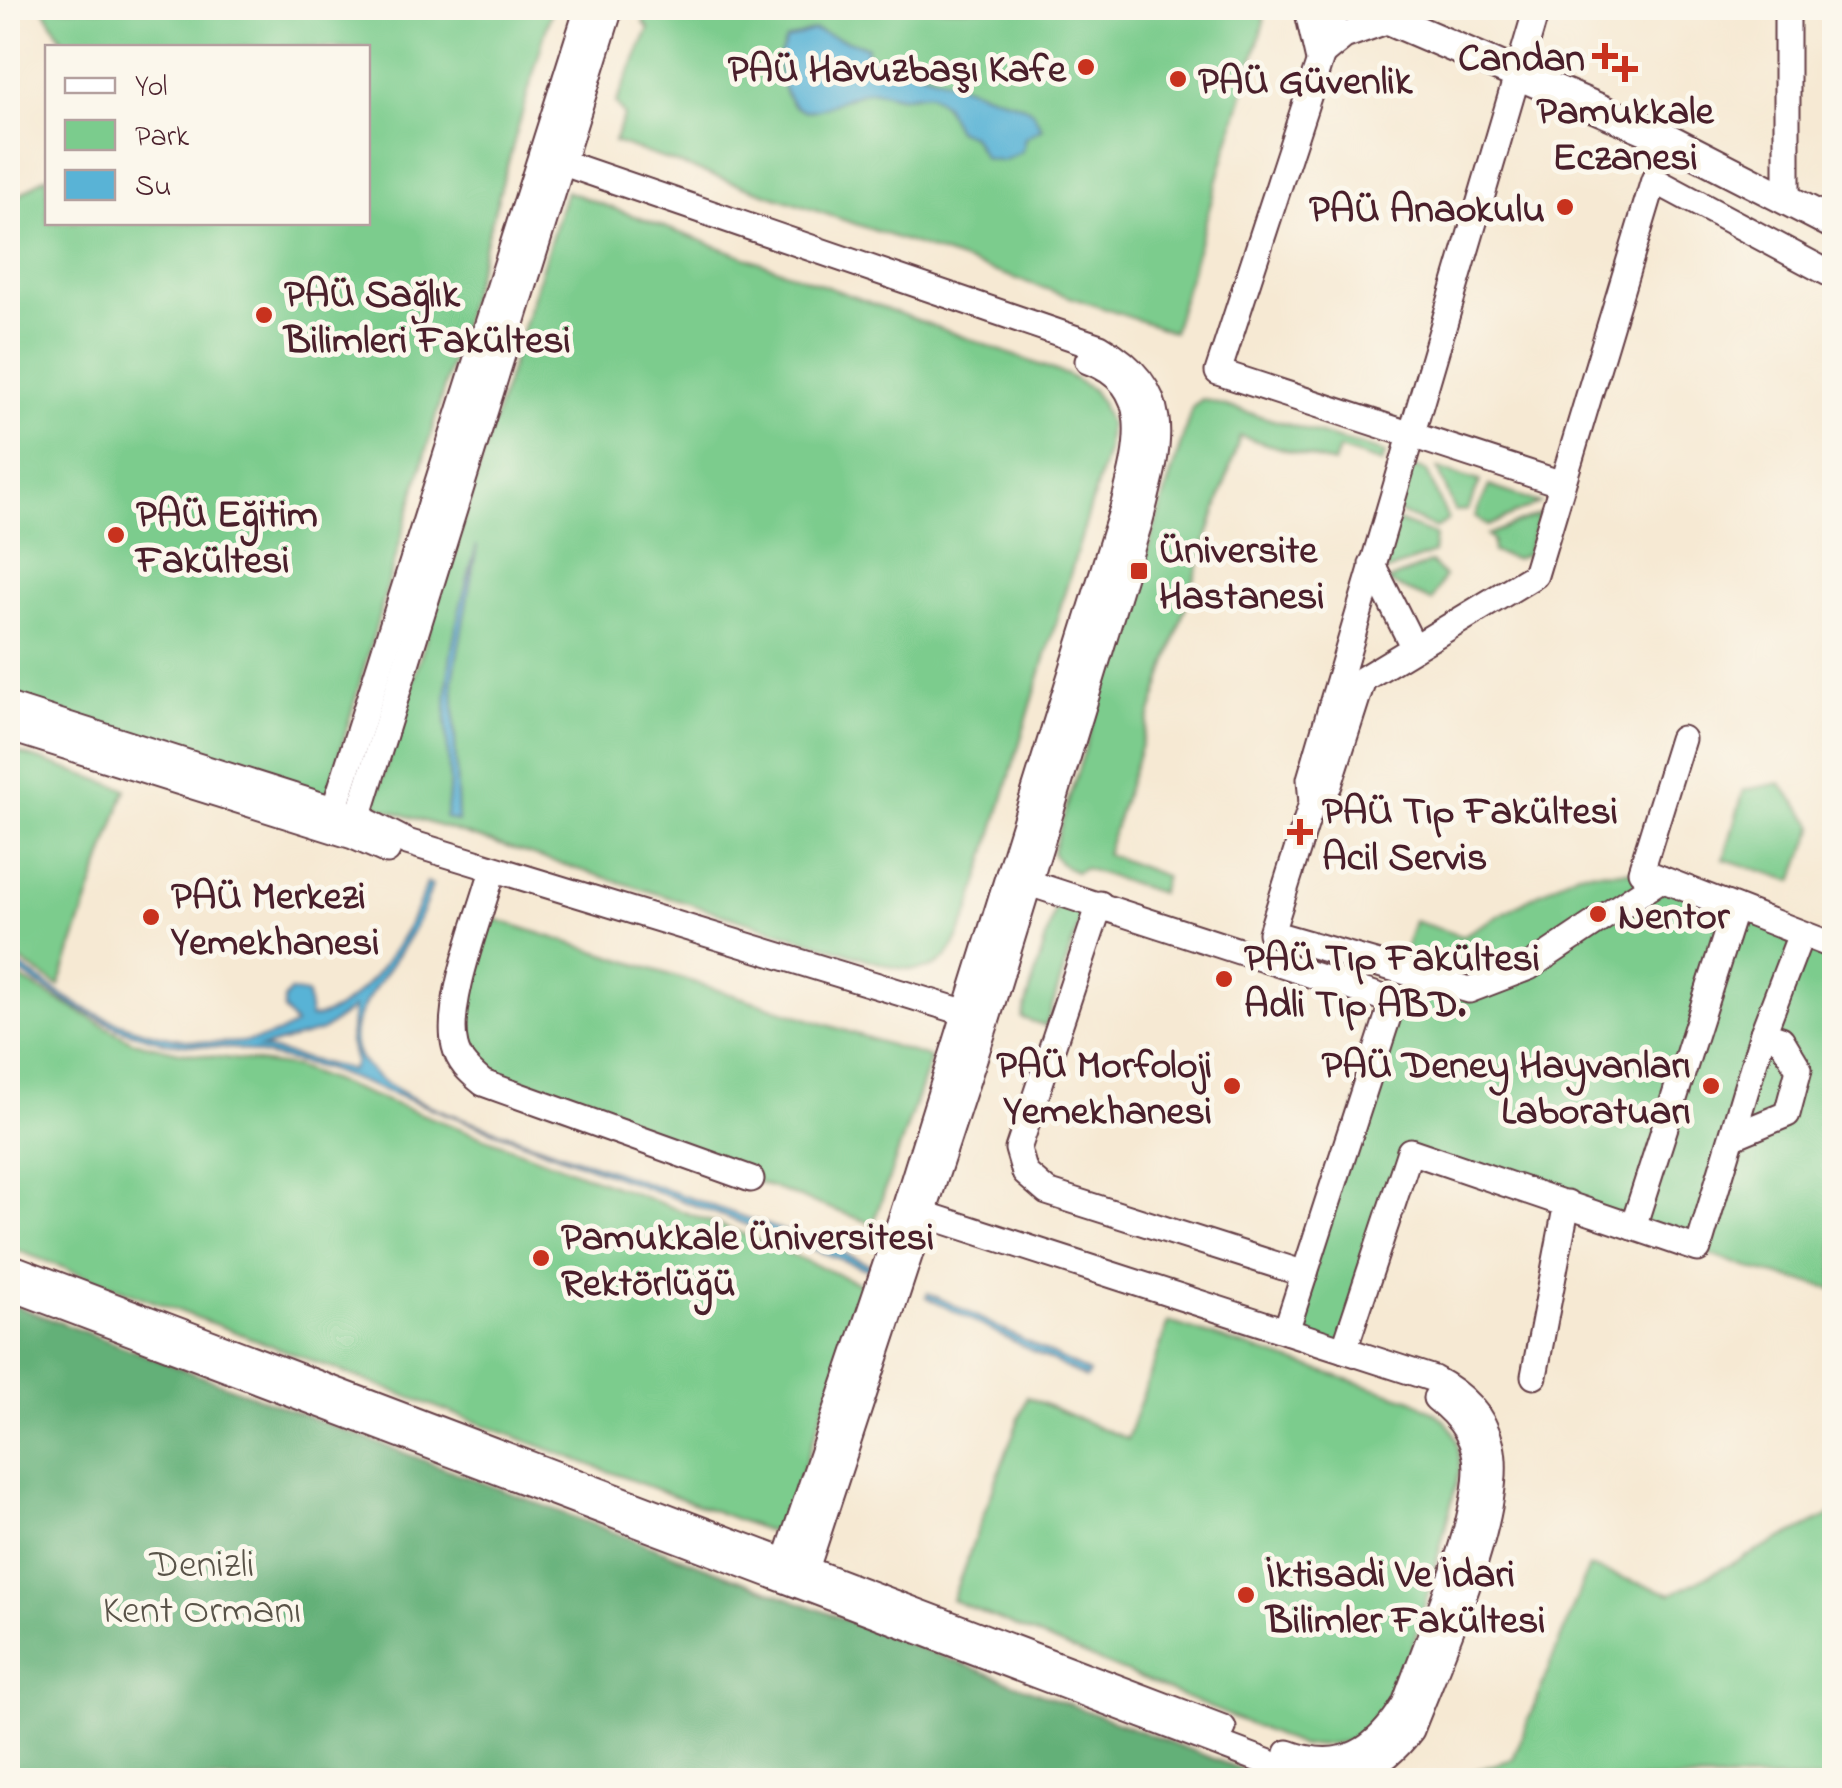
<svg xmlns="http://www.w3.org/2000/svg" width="1842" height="1788" font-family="'Indie Flower',sans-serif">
  <rect width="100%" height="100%" fill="#fbf7ec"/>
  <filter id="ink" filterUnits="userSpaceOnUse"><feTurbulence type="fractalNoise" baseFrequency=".01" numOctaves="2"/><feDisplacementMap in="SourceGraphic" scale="20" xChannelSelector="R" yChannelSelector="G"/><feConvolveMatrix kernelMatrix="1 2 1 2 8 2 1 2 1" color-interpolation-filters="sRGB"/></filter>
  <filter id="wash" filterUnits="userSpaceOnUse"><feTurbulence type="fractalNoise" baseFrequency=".0048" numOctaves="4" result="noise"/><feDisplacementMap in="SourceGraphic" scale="40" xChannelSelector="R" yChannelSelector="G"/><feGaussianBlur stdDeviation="2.25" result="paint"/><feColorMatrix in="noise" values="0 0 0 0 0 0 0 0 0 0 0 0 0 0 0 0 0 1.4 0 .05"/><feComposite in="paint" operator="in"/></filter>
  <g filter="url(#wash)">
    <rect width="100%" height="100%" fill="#f6e9d3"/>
    <g fill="#7bcc8d" stroke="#62765c" stroke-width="2.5">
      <path d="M 43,8 L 552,8 L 326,802 L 8,707 L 8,203 L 47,176 L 48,222 L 368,222 L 368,48 L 67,47 Z"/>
      <path d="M 649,8 L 1262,8 L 1264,22 L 1173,332 L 614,142 L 624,116 L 616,103 L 649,28 L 643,23 Z"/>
      <path d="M 566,191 L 1067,375 L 1091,389 L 1101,403 L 1109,424 L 1107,451 L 969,913 C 950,956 945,977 893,967 L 378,807 L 376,798 Z"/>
      <path d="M 1202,399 L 1385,453 L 1382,463 L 1339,449 L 1334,464 L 1240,436 L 1106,854 L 1165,876 L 1160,893 L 1084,868 L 1075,872 L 1059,863 L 1052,853 L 1192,408 Z"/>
      <path d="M 1415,467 L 1427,471 L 1448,520 L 1436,528 L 1397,512 L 1406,473 Z"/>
      <path d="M 1438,469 L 1480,481 L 1468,510 L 1455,511 Z"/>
      <path d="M 1489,486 L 1539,503 L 1488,526 L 1475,516 Z"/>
      <path d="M 1540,514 L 1526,555 L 1514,559 L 1493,552 L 1492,539 L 1487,535 Z"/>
      <path d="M 1395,520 L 1435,535 L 1433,553 L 1385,572 Z"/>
      <path d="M 1431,562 L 1444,577 L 1432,601 L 1386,582 Z"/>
      <path d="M 8,749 L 126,789 L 59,986 L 8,953 Z"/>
      <path d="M 1780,783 L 1815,826 L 1793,881 L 1724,859 L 1744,790 Z"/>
      <path d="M 1641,871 L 1823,941 L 1834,910 L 1834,1289 L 1755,1270 L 1410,1151 L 1344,1350 L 1286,1331 L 1414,921 L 1462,936 L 1578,872 Z"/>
      <path d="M 1057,902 L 1083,911 L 1046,1026 L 1022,1018 Z"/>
      <path d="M 485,916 L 931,1058 L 873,1224 L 483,1083 L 455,1045 Z"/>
      <path d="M 8,972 L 132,1041 L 180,1052 L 295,1067 L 738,1232 L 865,1286 L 781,1536 L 8,1247 Z"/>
      <path d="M 1169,1322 L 1412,1400 C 1449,1420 1459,1426 1460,1470 C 1445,1524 1409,1692 1376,1727 C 1359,1745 1325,1744 1302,1746 L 952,1600 L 1027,1397 L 1127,1439 Z"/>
      <path d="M 1834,1513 L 1834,1780 L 1444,1780 L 1513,1759 L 1589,1567 L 1671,1594 Z"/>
    </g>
    <path fill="#64b078" stroke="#576852" stroke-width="2.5" d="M 8,1303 L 1235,1767 L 1274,1780 L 8,1780 Z"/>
    <g fill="#59b3d6" stroke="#526980" stroke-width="2.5" fill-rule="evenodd">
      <path d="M 814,30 L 867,47 L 866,54 L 1024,106 L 1032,111 L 1042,128 L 1025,138 L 1022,151 L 1003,161 L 984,158 L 972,136 L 957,130 L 944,105 L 930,94 C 919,92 909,98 899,96 C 888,95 879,89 868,91 C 827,100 788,144 778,60 L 786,40 Z"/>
      <path d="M 477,545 L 453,680 L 458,822 L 445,818 C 454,784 446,750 446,716 C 446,656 461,601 477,545 Z"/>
      <path d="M 427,883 L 432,885 C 400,999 261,1044 456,1116 L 821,1244 L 873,1266 L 872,1271 L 323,1068 L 238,1049 L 167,1043 L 123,1030 L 75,1007 L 8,965 L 8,959 C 32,973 54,991 79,1005 C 136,1036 236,1061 295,1025 L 284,1010 L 284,999 L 290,991 L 307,994 L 310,1018 C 361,1013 414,927 427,883 ZM 353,1008 L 350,1042 L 355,1063 L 351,1070 L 261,1048 L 322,1031 Z"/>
      <path d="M 928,1293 L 941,1299 L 1089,1373 L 1086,1378 L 926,1297 Z"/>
    </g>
  </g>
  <g filter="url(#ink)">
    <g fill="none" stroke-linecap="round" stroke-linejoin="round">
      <defs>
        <g id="minor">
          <path d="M 1307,8 L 1318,56"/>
          <path d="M 1337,8 L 1218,372 L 1562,484"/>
          <path d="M 1537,8 L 1310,779 L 1312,803 L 1271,933 L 1469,990 L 1529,967 L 1661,879"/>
          <path d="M 1322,54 L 1344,36 L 1389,20"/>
          <path d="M 543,156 L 1100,347 C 1178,392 1159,446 1140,520 L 987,1019 L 801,1584"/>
          <path d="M 1787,197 L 1787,8"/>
          <path d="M 1372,564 L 1414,648"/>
          <path d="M 8,706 L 358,817 L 407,842 L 983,1018"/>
          <path d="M 8,728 L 353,836 L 387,851"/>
          <path d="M 1682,739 L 1641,871 L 1834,946"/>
          <path d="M 1312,803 L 1329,785 L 1363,679 L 1535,575 L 1654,180 L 1834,276"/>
          <path d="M 330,823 L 588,8"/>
          <path d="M 354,831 L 610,8"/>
          <path d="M 489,883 C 477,924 445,1006 455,1046 C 459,1063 470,1072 483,1083 L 751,1179"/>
          <path d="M 1029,883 L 1393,1001 L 1286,1331"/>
          <path d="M 1100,904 L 1018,1149 L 1025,1173 L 1047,1192 L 1305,1274"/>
          <path d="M 1734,1136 L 1787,1114 L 1799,1069 L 1781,1039 L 1763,1033"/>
          <path d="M 1633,1227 L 1735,908"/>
          <path d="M 8,1266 L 1223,1728"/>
          <path d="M 8,1286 L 1301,1775 C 1351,1780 1380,1771 1411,1730 C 1436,1665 1507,1511 1491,1446 C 1484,1415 1461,1393 1434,1379 L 905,1208"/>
          <path d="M 1344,1350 L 1410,1151 L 1698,1249 L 1763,1033 L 1801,934"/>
          <path d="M 1534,1376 L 1567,1203"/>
          <path d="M 781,1576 L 905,1208 L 1123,508 C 1137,453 1158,385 1088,361"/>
          <path d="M 1288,1753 C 1343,1774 1377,1750 1405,1704 C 1426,1644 1477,1527 1477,1468 C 1477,1439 1458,1415 1436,1398"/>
        </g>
        <path id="major" d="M 1363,8 L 1662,136 L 1834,224"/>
      </defs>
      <use href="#minor" stroke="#643d44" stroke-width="29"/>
      <use href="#major" stroke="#643d44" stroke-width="34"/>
      <use href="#minor" stroke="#fff" stroke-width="25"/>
      <use href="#major" stroke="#fff" stroke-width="30"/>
    </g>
  </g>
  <g fill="#c8321e" stroke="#fbf7ec" stroke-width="4">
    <path d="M1600 41h10v10h10v10h-10v10h-10v-10h-10v-10h10z"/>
    <circle cx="1086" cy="67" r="10"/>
    <path d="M1620 54h10v10h10v10h-10v10h-10v-10h-10v-10h10z"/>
    <circle cx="1178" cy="79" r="10"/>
    <circle cx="1565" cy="207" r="10"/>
    <circle cx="264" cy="315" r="10"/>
    <circle cx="116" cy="535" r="10"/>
    <rect x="1129" y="561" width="20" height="20" rx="5"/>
    <path d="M1295 817h10v10h10v10h-10v10h-10v-10h-10v-10h10z"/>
    <circle cx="1598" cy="914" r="10"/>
    <circle cx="151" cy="917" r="10"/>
    <circle cx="1224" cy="979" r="10"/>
    <circle cx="1232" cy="1086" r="10"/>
    <circle cx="1711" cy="1086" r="10"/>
    <circle cx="541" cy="1258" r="10"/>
    <circle cx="1246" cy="1595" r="10"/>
  </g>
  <g text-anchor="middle" stroke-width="10" stroke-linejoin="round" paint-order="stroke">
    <g font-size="40" font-weight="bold" fill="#4a1f2b" stroke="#fbf7ec" text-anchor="start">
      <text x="1585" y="70" text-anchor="end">Candan</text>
      <text x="1066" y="81" text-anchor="end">PAÜ Havuzbaşı Kafe</text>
      <text x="1198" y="93">PAÜ Güvenlik</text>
      <text x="1625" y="123" text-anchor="middle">Pamukkale<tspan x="1625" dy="46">Eczanesi</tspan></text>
      <text x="1545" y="221" text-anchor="end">PAÜ Anaokulu</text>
      <text x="284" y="306">PAÜ Sağlık<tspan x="284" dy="46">Bilimleri Fakültesi</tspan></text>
      <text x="136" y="526">PAÜ Eğitim<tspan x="136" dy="46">Fakültesi</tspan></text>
      <text x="1159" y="562">Üniversite<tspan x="1159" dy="46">Hastanesi</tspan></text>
      <text x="1322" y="823">PAÜ Tıp Fakültesi<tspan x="1322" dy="46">Acil Servis</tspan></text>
      <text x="171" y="908">PAÜ Merkezi<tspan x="171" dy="46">Yemekhanesi</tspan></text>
      <text x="1618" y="928">Nentor</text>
      <text x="1244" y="970">PAÜ Tıp Fakültesi<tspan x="1244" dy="46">Adli Tıp ABD.</tspan></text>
      <text x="1212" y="1077" text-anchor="end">PAÜ Morfoloji<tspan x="1212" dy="46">Yemekhanesi</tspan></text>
      <text x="1691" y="1077" text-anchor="end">PAÜ Deney Hayvanları<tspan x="1691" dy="46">Laboratuarı</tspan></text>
      <text x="561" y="1249">Pamukkale Üniversitesi<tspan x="561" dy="46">Rektörlüğü</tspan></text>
      <text x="1266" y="1586">İktisadi Ve İdari<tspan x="1266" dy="46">Bilimler Fakültesi</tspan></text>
    </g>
    <g font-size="40" fill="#595348" stroke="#fbf7ec">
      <text x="202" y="1576">Denizli<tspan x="202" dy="46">Kent Ormanı</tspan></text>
    </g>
  </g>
  <rect width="1842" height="1788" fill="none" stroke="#fbf7ec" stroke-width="40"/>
  <rect x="45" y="45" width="325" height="180" fill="#fbf7ec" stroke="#b4a19f" stroke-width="2.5"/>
  <rect x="65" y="78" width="50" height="15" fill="#ffffff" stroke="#b4a19f" stroke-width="2.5"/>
  <text x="135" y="95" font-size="30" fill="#4a1f2b">Yol</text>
  <rect x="65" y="120" width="50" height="30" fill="#7bcc8d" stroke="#b4a19f" stroke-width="2.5"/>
  <text x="135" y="145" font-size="30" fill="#4a1f2b">Park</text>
  <rect x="65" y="170" width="50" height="30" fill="#59b3d6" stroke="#b4a19f" stroke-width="2.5"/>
  <text x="135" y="195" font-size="30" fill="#4a1f2b">Su</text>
</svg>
